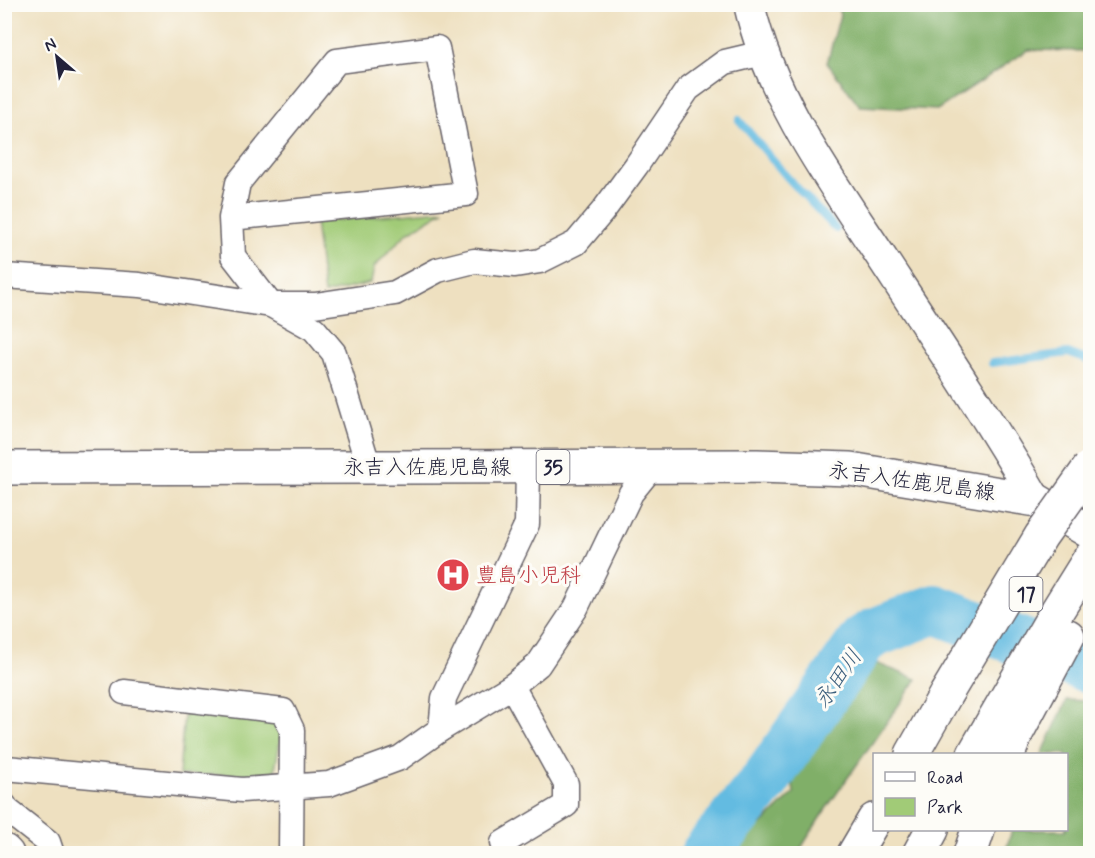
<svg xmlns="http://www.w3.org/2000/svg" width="1095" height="858" font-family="Mynerve,'Klee One',sans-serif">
  <rect width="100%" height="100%" fill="#fdfcf7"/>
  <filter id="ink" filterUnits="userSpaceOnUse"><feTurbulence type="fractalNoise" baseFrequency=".0167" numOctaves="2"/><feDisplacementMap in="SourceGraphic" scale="12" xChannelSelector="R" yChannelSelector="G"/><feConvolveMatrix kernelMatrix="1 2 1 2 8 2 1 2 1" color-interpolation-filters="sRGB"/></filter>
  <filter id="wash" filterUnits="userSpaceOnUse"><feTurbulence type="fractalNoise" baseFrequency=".008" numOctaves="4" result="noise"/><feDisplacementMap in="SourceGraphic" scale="24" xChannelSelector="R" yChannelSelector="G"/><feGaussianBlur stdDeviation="1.35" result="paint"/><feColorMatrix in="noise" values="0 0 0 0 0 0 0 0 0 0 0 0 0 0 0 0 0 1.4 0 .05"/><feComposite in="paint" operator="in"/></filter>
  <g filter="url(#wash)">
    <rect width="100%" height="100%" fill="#eee0c0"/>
    <g fill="#a1cb77" stroke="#627659" stroke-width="1.5">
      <path d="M 444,210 L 407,233 L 374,267 L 371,283 L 324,294 L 315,222 Z"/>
      <path d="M 184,714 L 270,719 L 282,731 L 274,774 L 179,775 Z"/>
    </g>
    <g fill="#80af68" stroke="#516852" stroke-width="1.5">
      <path d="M 837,5 L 1090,5 L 1090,51 L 1028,50 L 937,110 L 860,106 L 827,63 L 840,15 Z"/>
      <path d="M 868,660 L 917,679 L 821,816 L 798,853 L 707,853 L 711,836 L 761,825 L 794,793 L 789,761 L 834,706 Z"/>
      <path d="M 1067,700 L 1090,701 L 1090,853 L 1005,853 L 1012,830 L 1066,830 L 1066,754 L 1042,754 Z"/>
    </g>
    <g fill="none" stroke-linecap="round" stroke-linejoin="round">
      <g stroke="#64bbe1" stroke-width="8">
        <path d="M 739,120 L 787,177 L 836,229"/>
        <path d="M 992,363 L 1068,353 L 1090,361"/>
      </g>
      <path stroke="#64bbe1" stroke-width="50" d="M 705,854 L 764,782 L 863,640 L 874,633 L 935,609 L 1090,669"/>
    </g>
  </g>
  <g filter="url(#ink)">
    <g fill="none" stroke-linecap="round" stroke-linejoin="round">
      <defs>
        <g id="minor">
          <path d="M 231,218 L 466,194 L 437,48 L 337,61 L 238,183 L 231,218 L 233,256 L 271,305 L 314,329 L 334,353 L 369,468"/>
          <path d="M 4,276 L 140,285 L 271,305 L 315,305 L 395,293 L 438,270 L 474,261 L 515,265 L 540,261 L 576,243 L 603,211 L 636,166 L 688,89 L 725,62 L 763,53"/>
          <path d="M 124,692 L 283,711 L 292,730 L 291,854"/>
          <path d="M 441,729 L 444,698 L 527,524 L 528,467"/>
          <path d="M 4,770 L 6,768 L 242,790 L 329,784 L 400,758 L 441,729 L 512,686 L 538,665 L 576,608 L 631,493 L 652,467"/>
          <path d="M 4,805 L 7,810 L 48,842 L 52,854"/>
          <path d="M 503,843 L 566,805 L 566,784 L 512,686"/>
        </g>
        <path id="tertiary" d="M 749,4 C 771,100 831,181 884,261 C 936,340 988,418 1036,500"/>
        <path id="primary" d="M 4,468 L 757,466 L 850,469 L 1036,500 L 1090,532"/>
        <g id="motorway">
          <path d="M 912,754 L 946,694"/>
          <path d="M 974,754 L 1052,619 L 1090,558"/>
          <path d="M 1008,754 L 1017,732 L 1068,636"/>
          <path d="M 4,851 L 7,854"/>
          <path d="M 854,854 L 874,820"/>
          <path d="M 919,854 L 932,830"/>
          <path d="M 970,854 L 978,830"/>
        </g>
      </defs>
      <use href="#minor" stroke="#69646a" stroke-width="27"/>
      <use href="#tertiary" stroke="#69646a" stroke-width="33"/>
      <use href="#primary" stroke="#69646a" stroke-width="36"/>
      <use href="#motorway" stroke="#69646a" stroke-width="36"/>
      <use href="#minor" stroke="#fff" stroke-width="24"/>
      <use href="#tertiary" stroke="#fff" stroke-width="30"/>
      <use href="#primary" stroke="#fff" stroke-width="33"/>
      <use href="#motorway" stroke="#fff" stroke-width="33"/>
      <defs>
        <path id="motorway-bridge" d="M 946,694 L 1041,536 L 1090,467"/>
      </defs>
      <use href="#motorway-bridge" stroke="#69646a" stroke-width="36" stroke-linecap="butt"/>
      <use href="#motorway-bridge" stroke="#fff" stroke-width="33"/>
    </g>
  </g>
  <defs>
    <symbol id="hospital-disc" viewBox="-11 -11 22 22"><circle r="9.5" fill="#e0444e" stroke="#fdfcf7"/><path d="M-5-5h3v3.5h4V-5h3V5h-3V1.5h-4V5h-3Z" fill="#fff"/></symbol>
  </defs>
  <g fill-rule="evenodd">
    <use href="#hospital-disc" x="434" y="556" width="38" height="38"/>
  </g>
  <g text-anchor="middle" stroke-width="6" stroke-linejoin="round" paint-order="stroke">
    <g fill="#fdfcf7" stroke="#646373" stroke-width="1.5">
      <rect x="536.5" y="450" width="33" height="34" rx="4.5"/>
      <rect x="1009.5" y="577" width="33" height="34" rx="4.5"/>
    </g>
    <g font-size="20" font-weight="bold" fill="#22223b">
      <text x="553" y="474">35</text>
      <text x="1026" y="601">17</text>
    </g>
    <g font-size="21" fill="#22223b" stroke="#fdfcf7">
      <text x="427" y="474">永吉入佐鹿児島線</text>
      <text transform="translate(912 481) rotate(8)" y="7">永吉入佐鹿児島線</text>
    </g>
    <g font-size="21" fill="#be3a42" stroke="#fdfcf7" text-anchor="start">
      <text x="476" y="582">豊島小児科</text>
    </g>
    <g font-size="22" font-style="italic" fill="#3c5f7d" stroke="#fdfcf7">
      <text transform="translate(837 678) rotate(-55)" y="8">永田川</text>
    </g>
  </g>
  <rect width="1095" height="858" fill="none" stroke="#fdfcf7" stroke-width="24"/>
  <rect x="873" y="753" width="195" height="78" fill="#fdfcf7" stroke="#a5a5ac" stroke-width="1.5"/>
  <rect x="885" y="772" width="30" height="9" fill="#ffffff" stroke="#a5a5ac" stroke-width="1.5"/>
  <text x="927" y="783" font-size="18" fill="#22223b">Road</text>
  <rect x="885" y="798" width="30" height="18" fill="#a1cb77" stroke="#a5a5ac" stroke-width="1.5"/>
  <text x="927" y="813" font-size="18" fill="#22223b">Park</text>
  <g transform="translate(57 57) rotate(331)" stroke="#fdfcf7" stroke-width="4.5" paint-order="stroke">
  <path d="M0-4.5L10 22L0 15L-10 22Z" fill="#22223b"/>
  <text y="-9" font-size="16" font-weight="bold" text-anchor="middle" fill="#22223b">N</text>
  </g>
</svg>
